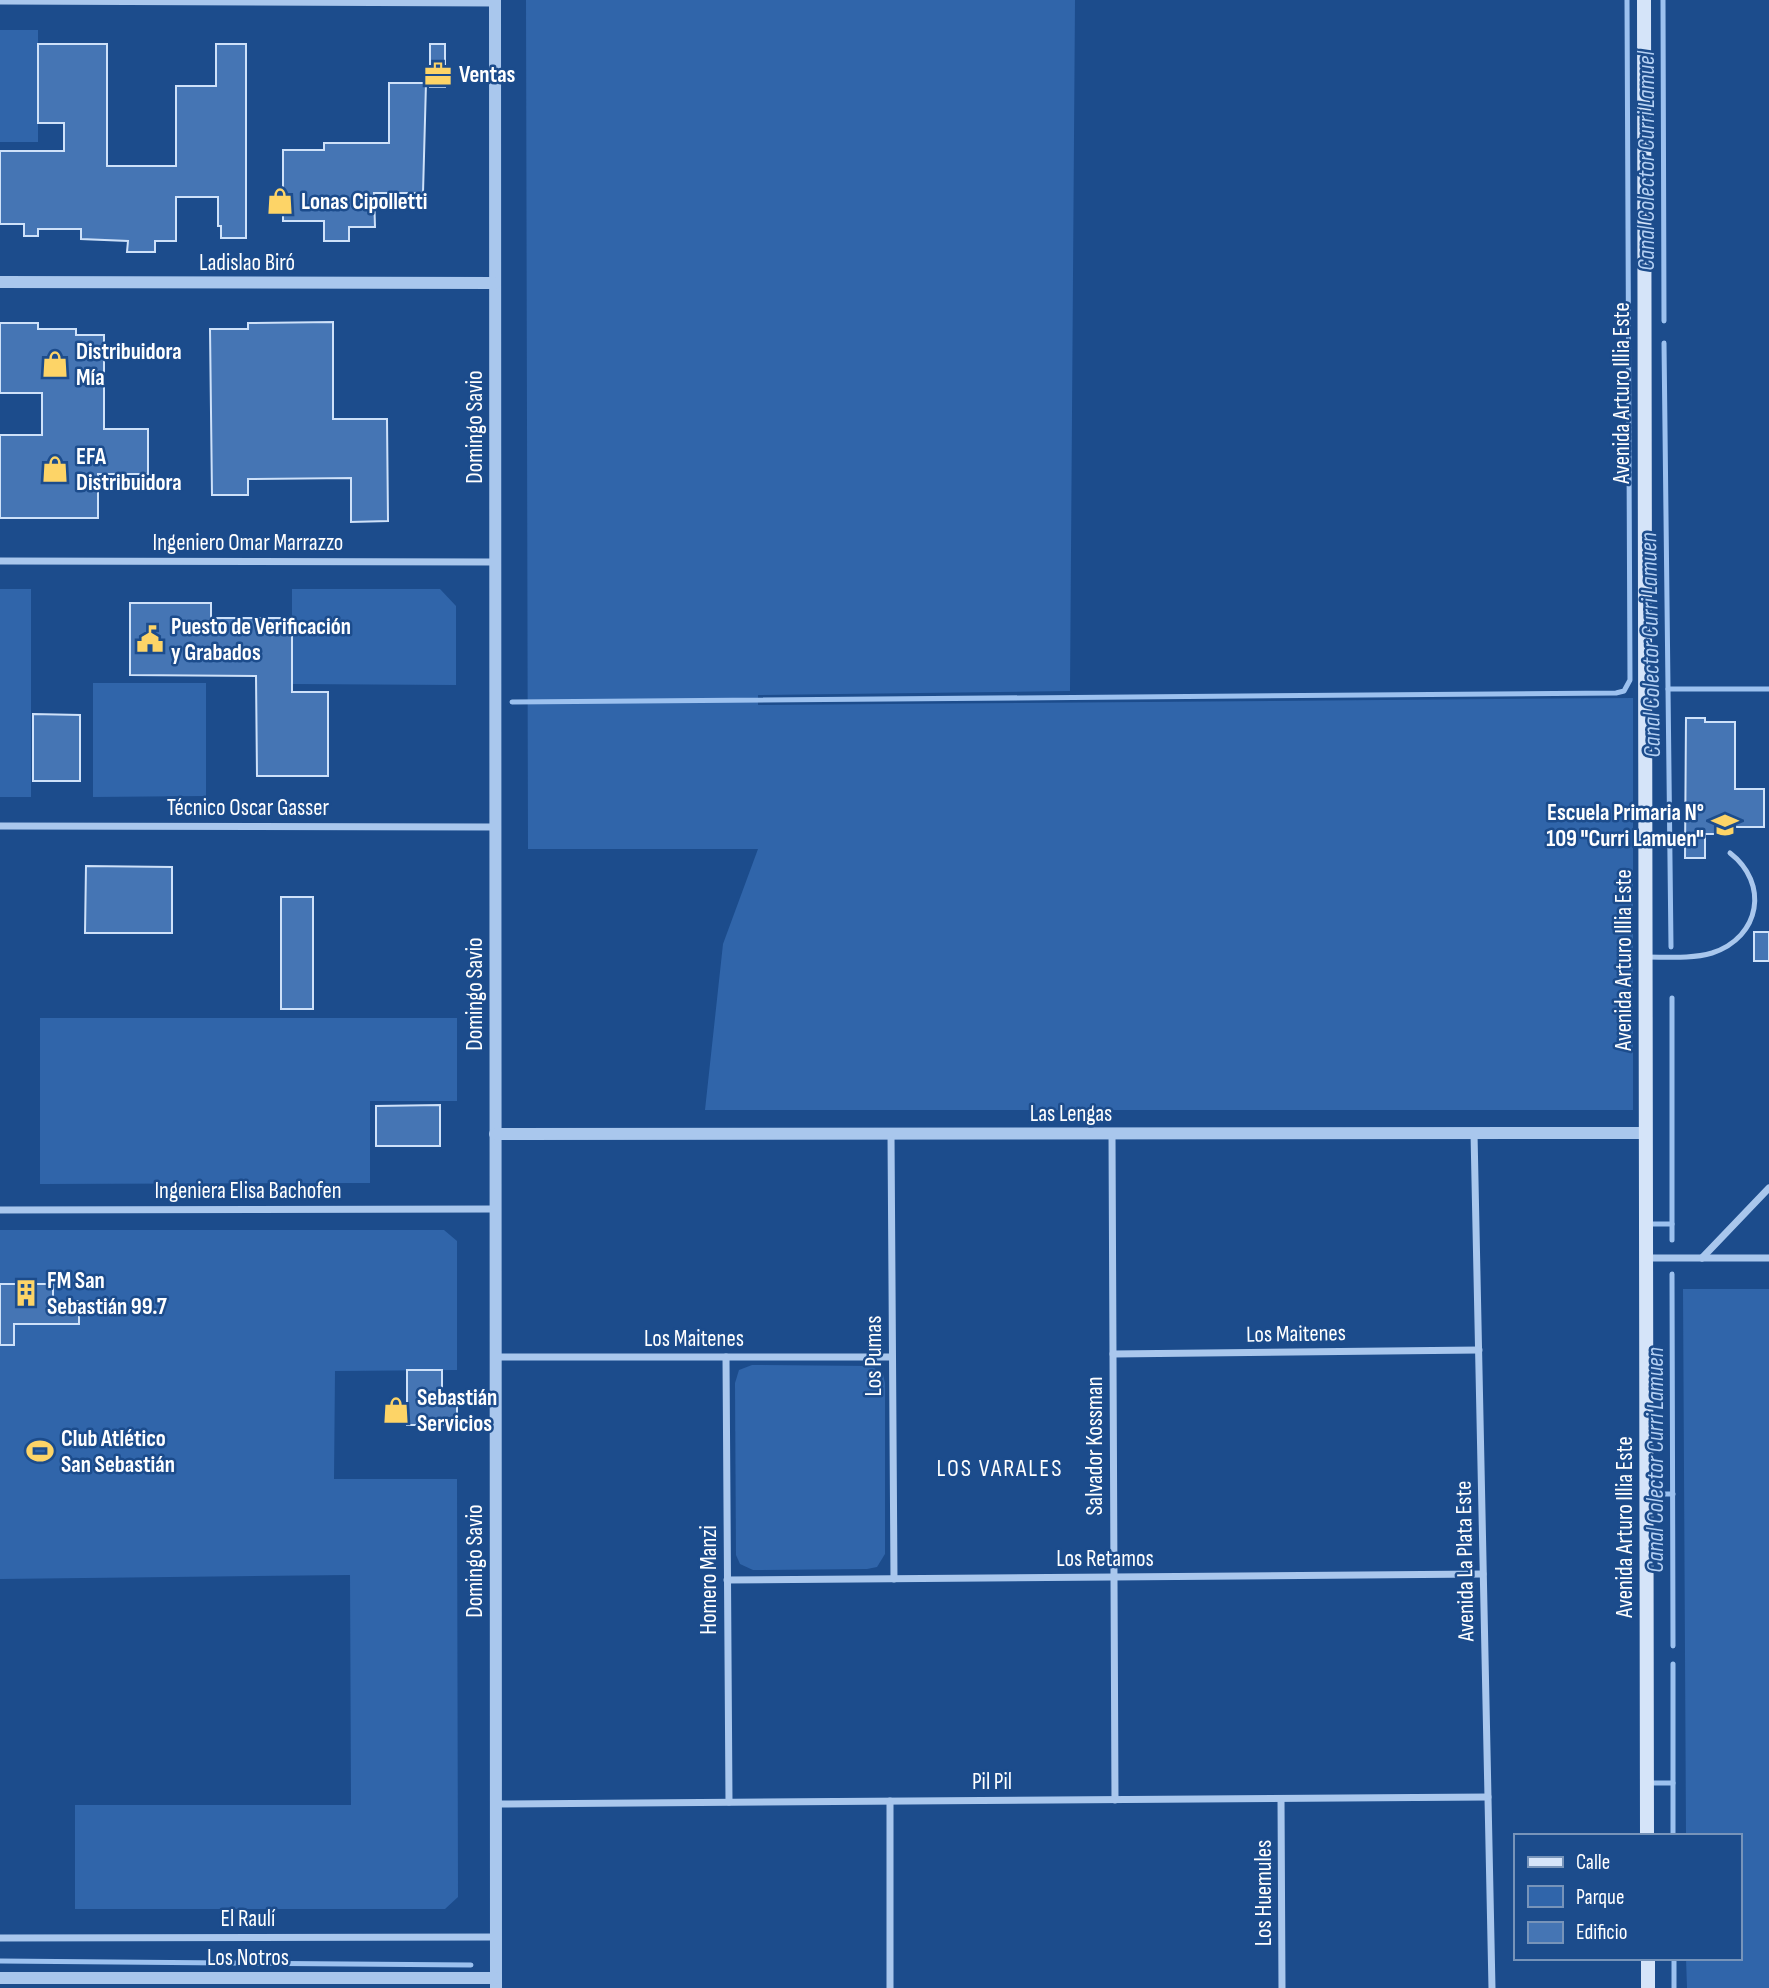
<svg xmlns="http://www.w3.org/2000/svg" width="1769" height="1988" font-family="'Sofia Sans Condensed',sans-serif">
  <rect width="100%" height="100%" fill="#1c4c8c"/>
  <g fill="#3065aa">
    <path d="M 526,0 L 1075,0 L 1070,691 L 758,695 L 758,705 L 1633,698 L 1633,1110 L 705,1110 L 723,944 L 758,849 L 528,849 Z"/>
    <rect x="0" y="30" width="38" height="112"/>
    <rect x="0" y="589" width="31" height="208"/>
    <path d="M 292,589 L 440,589 L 456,606 L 456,685 L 292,684 Z"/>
    <path d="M 93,683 L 206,683 L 206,796 L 93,797 Z"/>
    <path d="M 40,1018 L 457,1018 L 457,1101 L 370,1101 L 370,1183 L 40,1184 Z"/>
    <path d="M 0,1230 L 444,1230 L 457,1241 L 457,1370 L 335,1371 L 334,1479 L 457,1479 L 458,1897 L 445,1909 L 75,1909 L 75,1805 L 351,1805 L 350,1575 L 0,1579 Z"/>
    <path d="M 1683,1289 L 1769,1289 L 1769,1988 L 1687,1988 L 1686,1958 L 1739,1958 L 1739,1836 L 1686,1836 Z"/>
    <path d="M 752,1365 L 871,1366 L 883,1374 L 885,1383 L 885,1554 L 877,1567 L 867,1569 L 753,1570 L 740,1564 L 736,1555 L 735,1383 L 739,1370 Z"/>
  </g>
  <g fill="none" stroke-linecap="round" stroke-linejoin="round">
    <g stroke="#9cc1ef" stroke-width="5">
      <path d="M 1663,0 L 1664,321"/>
      <path d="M 1664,343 L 1671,947"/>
      <path d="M 1668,689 L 1769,689"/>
      <path d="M 512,702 L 1616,693 L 1624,691 L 1630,680 L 1627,0"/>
      <path d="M 1672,998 L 1672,1240"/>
      <path d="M 1646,1224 L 1672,1224"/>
      <path d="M 1672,1274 L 1673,1646"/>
      <path d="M 1647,1494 L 1673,1494"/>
      <path d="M 1673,1664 L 1673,1836"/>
      <path d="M 1647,1783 L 1673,1783"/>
      <path d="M 1674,1958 L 1674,1988"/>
      <path d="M 0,1961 L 471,1965"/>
    </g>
  </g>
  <g fill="#4575b4" stroke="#cee1f9" stroke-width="2">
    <path d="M 38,44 L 107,44 L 107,166 L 176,166 L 176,86 L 216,86 L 216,44 L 246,44 L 246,238 L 221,238 L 221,226 L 218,226 L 218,197 L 176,197 L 176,241 L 155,241 L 155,252 L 127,252 L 128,241 L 81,239 L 81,229 L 38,229 L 38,236 L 24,236 L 24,224 L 0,224 L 0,151 L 64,151 L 64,123 L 38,123 Z"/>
    <rect x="430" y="44" width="15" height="43"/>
    <path d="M 389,83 L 426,83 L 423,193 L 374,193 L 375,227 L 349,227 L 349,241 L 324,241 L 324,221 L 283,221 L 283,150 L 324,150 L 324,143 L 389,143 Z"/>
    <path d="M 333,322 L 333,419 L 387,419 L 388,521 L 351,522 L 351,478 L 248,479 L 248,495 L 212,495 L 210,329 L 248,329 L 248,323 Z"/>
    <path d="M 0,323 L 38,323 L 38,329 L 76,329 L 76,335 L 104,335 L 104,429 L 148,429 L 148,474 L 98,474 L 98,518 L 0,518 L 0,435 L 42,435 L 42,393 L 0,393 Z"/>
    <path d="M 130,603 L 211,603 L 211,618 L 292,618 L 292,692 L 328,692 L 328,776 L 257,776 L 256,676 L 130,675 Z"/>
    <path d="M 33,714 L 80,715 L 80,781 L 33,781 Z"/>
    <path d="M 1686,718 L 1705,718 L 1705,722 L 1735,722 L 1735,789 L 1764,789 L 1764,827 L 1735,827 L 1735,834 L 1705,834 L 1705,858 L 1685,858 Z"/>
    <path d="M 86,866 L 172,867 L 172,933 L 85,933 Z"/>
    <rect x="281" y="897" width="32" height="112"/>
    <rect x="1754" y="932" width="15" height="29"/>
    <path d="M 440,1105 L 440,1146 L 376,1146 L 376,1106 Z"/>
    <path d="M 0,1284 L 53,1284 L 53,1301 L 79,1301 L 79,1324 L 14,1324 L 14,1345 L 0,1345 Z"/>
    <path d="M 407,1370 L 442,1370 L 442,1395 L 457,1395 L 457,1425 L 407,1425 Z"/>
  </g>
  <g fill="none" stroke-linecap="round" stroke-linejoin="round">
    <path stroke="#a9c7ed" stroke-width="5" d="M 1647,957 C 1668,957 1692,959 1712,953 C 1761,937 1769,883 1730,853"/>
    <g stroke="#a9c7ed" stroke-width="7">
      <path d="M 0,1 L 495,3"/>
      <path d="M 0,561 L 495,562"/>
      <path d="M 0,826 L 495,827"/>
      <path d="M 1474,1133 L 1492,1988"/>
      <path d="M 891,1134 L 894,1579"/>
      <path d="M 1112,1134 L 1115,1800"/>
      <path d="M 0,1210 L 495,1209"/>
      <path d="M 1646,1258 L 1769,1258"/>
      <path d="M 1702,1258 L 1769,1188"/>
      <path d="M 1113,1354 L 1479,1350"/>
      <path d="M 495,1357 L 892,1357"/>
      <path d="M 726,1357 L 729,1802"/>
      <path d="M 727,1580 L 1483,1574"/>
      <path d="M 1281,1799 L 1282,1988"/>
      <path d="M 890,1801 L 890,1988"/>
      <path d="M 495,1804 L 1488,1797"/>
      <path d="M 0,1938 L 496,1937"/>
    </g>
    <g stroke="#a9c7ed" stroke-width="12">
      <path d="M 495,0 L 496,1988"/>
      <path d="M 0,282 L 495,283"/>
      <path d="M 495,1134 L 1646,1133"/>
      <path d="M 0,1978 L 496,1978"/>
    </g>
    <g stroke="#d5e4f9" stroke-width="14">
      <path d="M 1644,0 L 1647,1836"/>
      <path d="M 1648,1958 L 1648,1988"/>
    </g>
  </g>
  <defs>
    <symbol id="office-bare" viewBox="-9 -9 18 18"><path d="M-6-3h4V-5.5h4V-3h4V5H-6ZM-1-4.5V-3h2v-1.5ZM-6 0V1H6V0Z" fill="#fdd467" stroke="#1c4c8c" stroke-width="2.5" paint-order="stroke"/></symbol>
    <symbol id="shop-bare" viewBox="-9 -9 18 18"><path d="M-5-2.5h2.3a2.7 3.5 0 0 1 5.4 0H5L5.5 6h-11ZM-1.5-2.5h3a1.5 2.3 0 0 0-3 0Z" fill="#fdd467" stroke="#1c4c8c" stroke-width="2.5" paint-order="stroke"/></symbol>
    <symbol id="civic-bare" viewBox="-9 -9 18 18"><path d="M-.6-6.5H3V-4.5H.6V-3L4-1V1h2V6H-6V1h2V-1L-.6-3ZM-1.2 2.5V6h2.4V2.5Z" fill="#fdd467" stroke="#1c4c8c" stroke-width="2.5" paint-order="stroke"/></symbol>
    <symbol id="school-bare" viewBox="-9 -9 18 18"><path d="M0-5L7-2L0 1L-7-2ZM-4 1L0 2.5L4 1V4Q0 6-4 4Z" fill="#fdd467" stroke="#1c4c8c" stroke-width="2.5" paint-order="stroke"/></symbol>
    <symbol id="building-bare" viewBox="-9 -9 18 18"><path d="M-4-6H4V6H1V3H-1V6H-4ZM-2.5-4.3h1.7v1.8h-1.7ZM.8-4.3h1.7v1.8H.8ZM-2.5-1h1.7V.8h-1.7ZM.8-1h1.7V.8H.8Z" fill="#fdd467" stroke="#1c4c8c" stroke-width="2.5" paint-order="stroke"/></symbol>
    <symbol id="stadium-bare" viewBox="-9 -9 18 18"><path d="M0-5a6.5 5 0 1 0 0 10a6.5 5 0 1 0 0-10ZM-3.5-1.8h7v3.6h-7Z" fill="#fdd467" stroke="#1c4c8c" stroke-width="2.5" paint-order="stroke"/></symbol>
  </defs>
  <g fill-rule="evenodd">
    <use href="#office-bare" x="419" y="55" width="38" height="38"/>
    <use href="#shop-bare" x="261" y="182" width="38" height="38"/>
    <use href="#shop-bare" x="36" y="345" width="38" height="38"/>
    <use href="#shop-bare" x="36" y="450" width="38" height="38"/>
    <use href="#civic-bare" x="131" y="620" width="38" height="38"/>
    <use href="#school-bare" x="1706" y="806" width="38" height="38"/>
    <use href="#building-bare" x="7" y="1274" width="38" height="38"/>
    <use href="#shop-bare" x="377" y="1391" width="38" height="38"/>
    <use href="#stadium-bare" x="21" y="1432" width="38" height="38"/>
  </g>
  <g text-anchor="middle" stroke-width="5" stroke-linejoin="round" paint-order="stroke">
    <g font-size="23" font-weight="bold" fill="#fff" stroke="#1c4c8c" text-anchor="start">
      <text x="459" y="82">Ventas</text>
      <text x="301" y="209">Lonas Cipolletti</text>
      <text x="76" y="359">Distribuidora<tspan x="76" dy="26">Mía</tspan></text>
      <text x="76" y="464">EFA<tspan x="76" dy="26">Distribuidora</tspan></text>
      <text x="171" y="634">Puesto de Verificación<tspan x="171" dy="26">y Grabados</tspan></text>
      <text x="1704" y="820" text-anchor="end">Escuela Primaria N°<tspan x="1704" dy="26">109 "Curri Lamuen"</tspan></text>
      <text x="47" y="1288">FM San<tspan x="47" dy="26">Sebastián 99.7</tspan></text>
      <text x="417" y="1405">Sebastián<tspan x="417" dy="26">Servicios</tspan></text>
      <text x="61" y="1446">Club Atlético<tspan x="61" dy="26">San Sebastián</tspan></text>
    </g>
    <g font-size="23" fill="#fff" stroke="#1c4c8c">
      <text x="247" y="270">Ladislao Biró</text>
      <text transform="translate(1621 393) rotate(-90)" y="8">Avenida Arturo Illia Este</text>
      <text transform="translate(474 427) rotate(-90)" y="8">Domingo Savio</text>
      <text x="248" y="550">Ingeniero Omar Marrazzo</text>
      <text x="248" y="815">Técnico Oscar Gasser</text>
      <text transform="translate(1623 960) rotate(-90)" y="8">Avenida Arturo Illia Este</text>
      <text transform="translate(474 994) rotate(-90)" y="8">Domingo Savio</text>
      <text x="1071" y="1121">Las Lengas</text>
      <text x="248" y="1198">Ingeniera Elisa Bachofen</text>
      <text transform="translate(1296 1333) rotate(-1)" y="8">Los Maitenes</text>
      <text x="694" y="1346">Los Maitenes</text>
      <text transform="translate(873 1356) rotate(-90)" y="8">Los Pumas</text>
      <text transform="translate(1094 1446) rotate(-90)" y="8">Salvador Kossman</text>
      <text transform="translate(1624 1527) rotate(-90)" y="8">Avenida Arturo Illia Este</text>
      <text x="1105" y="1566">Los Retamos</text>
      <text transform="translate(474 1561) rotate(-90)" y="8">Domingo Savio</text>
      <text transform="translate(1464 1561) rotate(-91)" y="8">Avenida La Plata Este</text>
      <text transform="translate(708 1580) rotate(-90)" y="8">Homero Manzi</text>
      <text x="992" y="1789">Pil Pil</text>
      <text transform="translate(1263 1893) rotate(-90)" y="8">Los Huemules</text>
      <text x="248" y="1926">El Raulí</text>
      <text x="248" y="1965">Los Notros</text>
    </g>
    <g font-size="24" font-style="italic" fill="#b5d1f4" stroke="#1c4c8c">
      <text transform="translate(1646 161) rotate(-90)" y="8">Canal Colector Curri Lamuel</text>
      <text transform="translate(1650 645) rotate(-91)" y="8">Canal Colector Curri Lamuen</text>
      <text transform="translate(1655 1460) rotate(-90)" y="8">Canal Colector Curri Lamuen</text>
    </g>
    <g font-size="24" letter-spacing="2" fill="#fff" stroke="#1c4c8c">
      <text x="1000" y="1476">LOS VARALES</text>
    </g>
  </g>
  <rect x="1514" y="1834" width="228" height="126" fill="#1c4c8c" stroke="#7794ba" stroke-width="2"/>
  <rect x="1528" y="1857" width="35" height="10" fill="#d5e4f9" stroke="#7794ba" stroke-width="2"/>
  <text x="1576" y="1869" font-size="21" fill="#ffffff">Calle</text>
  <rect x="1528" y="1886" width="35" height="21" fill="#3065aa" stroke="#7794ba" stroke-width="2"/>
  <text x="1576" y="1904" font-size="21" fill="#ffffff">Parque</text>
  <rect x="1528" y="1922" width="35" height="21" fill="#4575b4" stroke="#7794ba" stroke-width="2"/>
  <text x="1576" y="1939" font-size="21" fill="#ffffff">Edificio</text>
</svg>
